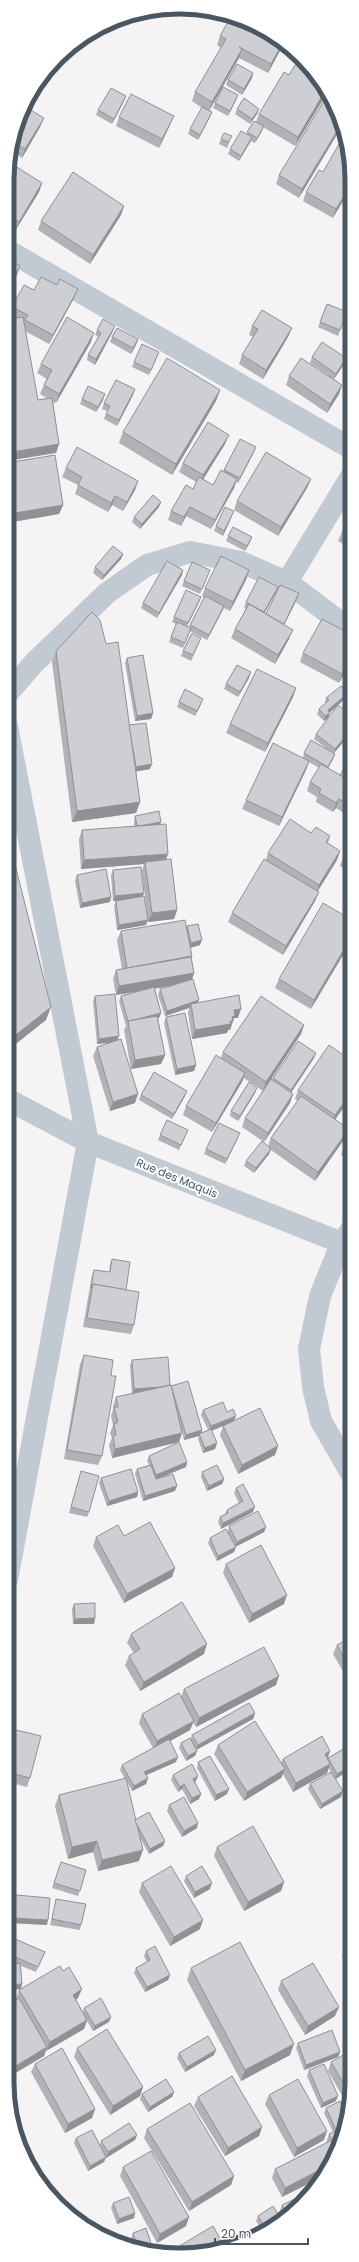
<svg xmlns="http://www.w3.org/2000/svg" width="359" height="2262" font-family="Poppins,sans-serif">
  <rect width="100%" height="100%" fill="#f5f3f3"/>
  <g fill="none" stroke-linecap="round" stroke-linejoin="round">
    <g stroke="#c1cad2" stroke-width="22">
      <path d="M 7,250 L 352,449"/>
      <path d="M 287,582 L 352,475"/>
      <path d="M 7,694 L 35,662 L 107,593 L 147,565 L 190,552 L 241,562 L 287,582 L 352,631"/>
      <path d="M 7,1099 L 88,1142 L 352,1247"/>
      <path d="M 352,1228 L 341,1244 L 320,1296 L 309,1349 L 313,1387 L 321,1421 L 352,1475"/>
      <path d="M 7,1580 L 88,1142 L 7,726"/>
    </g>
  </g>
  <g fill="#b0b2b7">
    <path d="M 220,36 L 283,45 L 268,73 L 239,58 L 209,111 L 210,117 L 198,140 L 188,134 L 190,129 L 202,108 L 192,101 L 195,92 L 221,48 L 217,45 Z"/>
    <path d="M 253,73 L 252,78 L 242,95 L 226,85 L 228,80 Z"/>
    <path d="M 289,75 L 327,93 L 295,146 L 263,127 L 255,143 L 251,141 L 239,161 L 228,154 L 230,149 L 247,134 L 254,121 L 256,122 L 259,114 Z"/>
    <path d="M 238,95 L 236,100 L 228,116 L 213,108 L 215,103 Z"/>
    <path d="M 124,101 L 112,124 L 96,115 L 98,110 Z"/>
    <path d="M 334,103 L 299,198 L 276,184 L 279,175 Z"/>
    <path d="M 24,106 L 40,127 L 22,158 L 12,151 Z"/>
    <path d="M 237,109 L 259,109 L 257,114 L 250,124 L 235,114 Z"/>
    <path d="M 119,117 L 170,125 L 159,148 L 116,126 Z"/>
    <path d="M 221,139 L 230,141 L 227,148 L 219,144 Z"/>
    <path d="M 7,168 L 42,183 L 39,192 L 15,231 L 7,226 Z"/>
    <path d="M 352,168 L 333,218 L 303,201 L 306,192 L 323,172 Z"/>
    <path d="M 352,203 L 352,223 L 345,220 Z"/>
    <path d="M 124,206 L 121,215 L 90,264 L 38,230 L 41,221 Z"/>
    <path d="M 34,290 L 74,298 L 49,344 L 25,331 L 38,400 L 47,398 L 40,394 L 44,385 L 47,379 L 37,373 L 41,364 L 91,342 L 56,403 L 53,402 L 59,444 L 56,453 L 8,319 L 13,318 L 9,316 L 12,307 Z"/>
    <path d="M 327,304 L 347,312 L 338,336 L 318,327 Z"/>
    <path d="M 252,326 L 292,328 L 288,337 L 263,379 L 239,364 L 242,355 L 253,337 L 249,335 Z"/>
    <path d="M 97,330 L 113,331 L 95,365 L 87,360 L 88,355 L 98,337 L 95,335 Z"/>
    <path d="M 112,337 L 138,339 L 136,345 L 131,354 L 110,342 Z"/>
    <path d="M 312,357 L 346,358 L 344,364 L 334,379 L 342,385 L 339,394 L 327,413 L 286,385 L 289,376 L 328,375 L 310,363 Z"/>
    <path d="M 157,358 L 149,375 L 132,367 L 134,362 Z"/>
    <path d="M 135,389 L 133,395 L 117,426 L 104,419 L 107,411 L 102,409 L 104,403 Z"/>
    <path d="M 220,390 L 216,401 L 172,475 L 119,443 L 123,432 Z"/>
    <path d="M 82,399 L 103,400 L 96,412 L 80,404 Z"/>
    <path d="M 240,439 L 254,452 L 238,483 L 236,482 L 234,488 L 211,529 L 186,516 L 181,526 L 168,520 L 171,511 L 193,489 L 196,482 L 179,472 L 183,463 L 225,444 L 203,480 L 213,485 L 223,472 Z"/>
    <path d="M 7,463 L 63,505 L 59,514 L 12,522 L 7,495 Z"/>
    <path d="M 66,468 L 138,481 L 135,490 L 123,511 L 112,505 L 108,512 L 75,494 L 78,485 L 62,477 Z"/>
    <path d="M 311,479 L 307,488 L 278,536 L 234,510 L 237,501 Z"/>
    <path d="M 161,502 L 159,507 L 140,529 L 132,522 L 134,517 Z"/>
    <path d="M 232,516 L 223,536 L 214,531 L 216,526 Z"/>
    <path d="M 352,517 L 352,550 L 338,541 L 342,532 Z"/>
    <path d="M 228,536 L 252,537 L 250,542 L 245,551 L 226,541 Z"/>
    <path d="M 123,554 L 121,559 L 102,580 L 93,573 L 95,567 Z"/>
    <path d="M 183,570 L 182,575 L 157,618 L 141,608 L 143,603 Z"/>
    <path d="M 249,570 L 246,580 L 230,611 L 224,608 L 207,640 L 190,631 L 183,648 L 169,642 L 176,624 L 172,622 L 174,617 L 199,602 L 187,626 L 189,627 L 204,598 L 202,596 L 205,588 Z"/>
    <path d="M 208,575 L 200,594 L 182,586 L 184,581 Z"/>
    <path d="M 276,592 L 264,613 L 266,614 L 297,599 L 284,625 L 289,639 L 275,664 L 231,638 L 235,629 L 246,609 L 244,608 L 246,602 Z"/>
    <path d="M 199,643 L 191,661 L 181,656 L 183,651 Z"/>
    <path d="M 106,644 L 129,726 L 150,769 L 136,771 L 140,802 L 136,813 L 72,822 L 52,662 L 56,651 Z"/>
    <path d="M 303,653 L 352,658 L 339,683 L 300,662 Z"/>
    <path d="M 127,658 L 153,713 L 151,719 L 135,721 L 125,663 Z"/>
    <path d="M 346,674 L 352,676 L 350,680 L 352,679 L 352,701 L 350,702 L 346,697 L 346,698 L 330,712 L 328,718 L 324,721 L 317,714 L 319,709 L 325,704 L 325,703 L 326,698 L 342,687 L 344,684 L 348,681 L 344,680 Z"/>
    <path d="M 249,678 L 238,697 L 224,689 L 226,684 Z"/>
    <path d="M 296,688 L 293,697 L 265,752 L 226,733 L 230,724 Z"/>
    <path d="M 179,702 L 201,704 L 195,716 L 177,707 Z"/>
    <path d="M 352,716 L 352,732 L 334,753 L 335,754 L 333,759 L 328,768 L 340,775 L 352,756 L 352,818 L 336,808 L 333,812 L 316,802 L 317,797 L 307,791 L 310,782 L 319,768 L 309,762 L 306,770 L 279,826 L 242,809 L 246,800 L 303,758 L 304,753 L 326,748 L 314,739 L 316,734 Z"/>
    <path d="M 135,816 L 161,822 L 160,824 L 166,859 L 177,910 L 174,919 L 148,922 L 142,871 L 144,864 L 81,869 L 79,839 L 82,830 L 134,826 L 134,821 Z"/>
    <path d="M 311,833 L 330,836 L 328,843 L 340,851 L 337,860 L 317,892 L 319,892 L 315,901 L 283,955 L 228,922 L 232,913 L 266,860 L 268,853 Z"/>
    <path d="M 352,844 L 352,874 L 340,866 L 343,857 Z"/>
    <path d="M 113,870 L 142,897 L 146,925 L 117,930 L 114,906 L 116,901 L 113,901 L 111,875 Z"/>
    <path d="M 77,875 L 111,897 L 110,902 L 80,908 L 75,881 Z"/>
    <path d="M 352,920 L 311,1009 L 275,988 L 279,979 Z"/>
    <path d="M 187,926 L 200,945 L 190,948 L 192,956 L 191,958 L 194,973 L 192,979 L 198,1003 L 238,1018 L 234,1018 L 230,1030 L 228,1030 L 227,1033 L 192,1039 L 188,1013 L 189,1008 L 165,1016 L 158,995 L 160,989 L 171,986 L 155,989 L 161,1013 L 159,1018 L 158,1018 L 165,1055 L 161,1064 L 131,1069 L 124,1030 L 126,1026 L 119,1001 L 121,996 L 135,992 L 116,995 L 113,979 L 116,970 L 122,969 L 117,940 L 121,931 L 187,927 Z"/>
    <path d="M 352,949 L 352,973 L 343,968 L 346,959 Z"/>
    <path d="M 95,996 L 117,1040 L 135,1103 L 110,1111 L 93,1056 L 97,1047 L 111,1042 L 97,1044 L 93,1001 Z"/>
    <path d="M 166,1017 L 196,1065 L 194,1071 L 175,1075 L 164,1023 Z"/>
    <path d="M 304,1025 L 301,1034 L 263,1091 L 244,1078 L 242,1082 L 212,1132 L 183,1115 L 186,1106 L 221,1058 L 223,1052 Z"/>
    <path d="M 316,1053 L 314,1058 L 291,1092 L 293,1094 L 290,1103 L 264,1142 L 242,1127 L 245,1118 L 273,1078 Z"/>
    <path d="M 352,1061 L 335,1120 L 345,1138 L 315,1181 L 271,1150 L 269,1154 L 254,1173 L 244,1166 L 246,1161 L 268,1146 L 271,1138 L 298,1101 L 295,1099 L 298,1090 Z"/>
    <path d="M 255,1093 L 238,1121 L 230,1116 L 231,1111 Z"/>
    <path d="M 141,1095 L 185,1096 L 172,1119 L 139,1100 Z"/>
    <path d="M 188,1130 L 179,1150 L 158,1140 L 160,1135 Z"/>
    <path d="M 352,1134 L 352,1161 L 341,1155 L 343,1150 Z"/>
    <path d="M 238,1138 L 225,1164 L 204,1154 L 206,1149 Z"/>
    <path d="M 112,1259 L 126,1290 L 134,1325 L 131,1334 L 83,1327 L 92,1275 L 94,1270 L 109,1272 L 110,1264 Z"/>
    <path d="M 84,1355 L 111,1376 L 102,1456 L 98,1465 L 64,1459 L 80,1364 Z"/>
    <path d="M 132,1360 L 171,1387 L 202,1430 L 201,1433 L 208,1430 L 201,1415 L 203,1410 L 227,1412 L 234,1421 L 278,1446 L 275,1455 L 238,1474 L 220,1435 L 223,1426 L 231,1423 L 211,1431 L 217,1443 L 215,1449 L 203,1453 L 198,1439 L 199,1436 L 184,1440 L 182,1431 L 182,1433 L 179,1442 L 112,1458 L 109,1445 L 112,1438 L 110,1433 L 113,1425 L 111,1416 L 113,1410 L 113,1406 L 116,1397 L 132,1394 L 130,1365 Z"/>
    <path d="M 149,1456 L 187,1462 L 186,1467 L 158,1478 L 175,1491 L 143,1501 L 135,1474 L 137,1469 L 149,1465 L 147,1461 Z"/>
    <path d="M 81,1471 L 89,1512 L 87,1517 L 69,1513 Z"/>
    <path d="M 202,1472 L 224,1479 L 222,1484 L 207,1491 L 201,1477 Z"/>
    <path d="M 101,1478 L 138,1492 L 137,1497 L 107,1506 L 99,1483 Z"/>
    <path d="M 236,1488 L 253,1512 L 221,1529 L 218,1522 L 220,1517 L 225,1514 L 227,1510 L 239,1503 L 234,1493 Z"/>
    <path d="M 229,1526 L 266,1527 L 264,1532 L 235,1547 L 234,1552 L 217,1561 L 208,1543 L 210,1538 L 228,1531 Z"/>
    <path d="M 96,1537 L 175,1568 L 172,1577 L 124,1603 L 93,1546 Z"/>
    <path d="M 226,1564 L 284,1604 L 249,1623 L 223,1573 Z"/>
    <path d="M 74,1604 L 95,1618 L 94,1624 L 73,1624 L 72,1609 Z"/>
    <path d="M 131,1634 L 204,1654 L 140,1691 L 125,1665 L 129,1656 L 134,1653 L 127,1643 Z"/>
    <path d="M 352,1637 L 352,1687 L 333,1654 L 337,1645 Z"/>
    <path d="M 276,1685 L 196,1727 L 193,1722 L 190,1730 L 170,1741 L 176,1762 L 146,1775 L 148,1778 L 146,1784 L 132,1791 L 126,1780 L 135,1820 L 165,1841 L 163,1846 L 149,1854 L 140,1838 L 139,1861 L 98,1871 L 93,1852 L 68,1859 L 55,1806 L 59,1795 L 125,1779 L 120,1770 L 122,1765 L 153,1748 L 139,1723 L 142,1714 L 181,1697 L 184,1689 Z"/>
    <path d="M 255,1713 L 253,1719 L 196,1750 L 197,1751 L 195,1756 L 186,1761 L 179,1748 L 181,1743 L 190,1740 L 192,1735 Z"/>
    <path d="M 16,1730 L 30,1778 L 27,1787 L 7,1782 L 7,1761 L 13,1739 Z"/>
    <path d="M 352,1744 L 352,1757 L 349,1759 L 350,1770 L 336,1779 L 341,1797 L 320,1809 L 308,1789 L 310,1784 L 331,1772 L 329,1768 L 327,1773 L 293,1792 L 283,1774 L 281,1778 L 244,1801 L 214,1754 L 218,1745 L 281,1763 L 283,1759 L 327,1758 L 328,1759 L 328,1758 Z"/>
    <path d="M 198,1762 L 227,1794 L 215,1801 L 197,1768 Z"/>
    <path d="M 173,1775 L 196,1781 L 195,1782 L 201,1794 L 199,1799 L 190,1804 L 182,1789 L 178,1792 L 171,1780 Z"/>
    <path d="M 169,1805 L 197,1828 L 182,1837 L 167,1811 Z"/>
    <path d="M 217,1847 L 284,1882 L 281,1891 L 244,1911 L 214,1856 Z"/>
    <path d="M 61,1862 L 86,1870 L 78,1896 L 52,1888 Z"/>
    <path d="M 352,1867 L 352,1885 L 351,1885 L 346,1875 L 347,1870 Z"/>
    <path d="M 186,1876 L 210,1889 L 194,1898 L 184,1881 Z"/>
    <path d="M 142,1883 L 200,1929 L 170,1946 L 139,1892 Z"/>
    <path d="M 16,1895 L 47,1925 L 12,1923 L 14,1900 Z"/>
    <path d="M 56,1899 L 81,1925 L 80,1930 L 50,1925 L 55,1904 Z"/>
    <path d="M 15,1939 L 45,1952 L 36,1972 L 21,1966 L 22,1984 L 21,1989 L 16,1963 L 7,1960 L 7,1957 Z"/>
    <path d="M 352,1943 L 352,1972 L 342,1956 L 345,1947 Z"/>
    <path d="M 146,1951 L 170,1975 L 168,1980 L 145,1992 L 134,1973 L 136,1968 L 147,1962 L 144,1956 Z"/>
    <path d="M 191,1968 L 290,2055 L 241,2081 L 187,1980 Z"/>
    <path d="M 281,1981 L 335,2016 L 305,2035 L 278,1990 Z"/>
    <path d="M 19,1990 L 78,1998 L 76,2000 L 83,2012 L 84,2008 L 111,2017 L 109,2022 L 93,2031 L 87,2021 L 84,2029 L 46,2051 L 46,2050 L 44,2056 L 7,2078 L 7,2051 L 9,2050 L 7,2047 L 7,2005 L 17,2000 L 16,1999 Z"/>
    <path d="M 298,2043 L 340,2052 L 338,2057 L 304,2070 L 296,2048 Z"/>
    <path d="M 77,2048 L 143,2087 L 140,2096 L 110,2115 L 74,2057 Z"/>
    <path d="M 179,2053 L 214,2055 L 185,2072 L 177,2058 Z"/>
    <path d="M 331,2062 L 352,2094 L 348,2106 L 328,2071 Z"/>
    <path d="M 35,2064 L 95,2109 L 92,2118 L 65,2133 L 31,2072 Z"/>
    <path d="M 309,2070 L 336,2101 L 321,2108 L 307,2076 Z"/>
    <path d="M 174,2092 L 172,2097 L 148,2112 L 140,2099 L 142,2094 Z"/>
    <path d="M 269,2095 L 324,2140 L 294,2157 L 265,2104 Z"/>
    <path d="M 198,2097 L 262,2127 L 259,2136 L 225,2156 L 194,2106 Z"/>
    <path d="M 340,2101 L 334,2159 L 282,2197 L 272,2178 L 275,2169 L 326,2143 L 329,2134 L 333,2132 L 324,2113 L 326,2108 Z"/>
    <path d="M 147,2129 L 234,2176 L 231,2185 L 189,2211 L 144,2138 Z"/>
    <path d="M 137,2135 L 135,2140 L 106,2158 L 106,2156 L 104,2162 L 88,2171 L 74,2143 L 76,2138 L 100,2145 L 101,2141 Z"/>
    <path d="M 123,2167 L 189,2217 L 186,2226 L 157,2243 L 120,2176 Z"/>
    <path d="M 113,2203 L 135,2213 L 134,2218 L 117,2224 L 111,2208 Z"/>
    <path d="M 282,2205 L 293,2212 L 284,2218 L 280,2210 Z"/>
    <path d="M 258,2216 L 281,2219 L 262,2230 L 256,2221 Z"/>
    <path d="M 133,2233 L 151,2250 L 134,2247 L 131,2239 Z"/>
  </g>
  <g fill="#909195">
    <path d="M 282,44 L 283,45 L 268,73 L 271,64 Z"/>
    <path d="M 242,49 L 239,58 L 209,111 L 212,102 Z"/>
    <path d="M 253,73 L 252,78 L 242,95 L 244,89 Z"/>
    <path d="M 325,91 L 327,93 L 295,146 L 298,137 Z"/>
    <path d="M 238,95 L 236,100 L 228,116 L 230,111 Z"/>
    <path d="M 126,96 L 124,101 L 112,124 L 114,119 Z"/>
    <path d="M 259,109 L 257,114 L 250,124 L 252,119 Z"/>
    <path d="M 212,112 L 210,117 L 198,140 L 200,135 Z"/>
    <path d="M 174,116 L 170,125 L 159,148 L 162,139 Z"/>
    <path d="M 44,118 L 40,127 L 22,158 L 25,149 Z"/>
    <path d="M 264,126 L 262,131 L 255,143 L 257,138 Z"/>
    <path d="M 340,126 L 341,128 L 299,198 L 302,189 Z"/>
    <path d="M 252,137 L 250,142 L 239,161 L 241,156 Z"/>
    <path d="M 42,183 L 39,192 L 15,231 L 19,222 Z"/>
    <path d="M 352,183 L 352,186 L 333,218 L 336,209 Z"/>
    <path d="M 124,206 L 121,215 L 90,264 L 93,255 Z"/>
    <path d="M 20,266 L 17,275 L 7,292 L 7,288 Z"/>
    <path d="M 78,289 L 74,298 L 49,344 L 53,335 Z"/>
    <path d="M 115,326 L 113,331 L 95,365 L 96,359 Z"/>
    <path d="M 292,328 L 288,337 L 263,379 L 266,370 Z"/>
    <path d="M 94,333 L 91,342 L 56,403 L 59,394 Z"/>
    <path d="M 138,339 L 136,345 L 131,354 L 133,348 Z"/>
    <path d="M 346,358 L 344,364 L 334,379 L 336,374 Z"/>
    <path d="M 342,385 L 339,394 L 327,413 L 330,404 Z"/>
    <path d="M 135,389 L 133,395 L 117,426 L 119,420 Z"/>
    <path d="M 220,390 L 216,401 L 172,475 L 176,464 Z"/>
    <path d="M 105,394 L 103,400 L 96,412 L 98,407 Z"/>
    <path d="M 229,435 L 225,444 L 200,484 L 203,475 Z"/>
    <path d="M 59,444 L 56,453 L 7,461 L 7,453 Z"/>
    <path d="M 256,447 L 254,452 L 238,483 L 240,478 Z"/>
    <path d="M 237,479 L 234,488 L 211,529 L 215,520 Z"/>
    <path d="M 311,479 L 307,488 L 278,536 L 281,527 Z"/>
    <path d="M 138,481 L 135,490 L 123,511 L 127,502 Z"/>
    <path d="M 115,496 L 112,505 L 108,512 L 111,503 Z"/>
    <path d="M 161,502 L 159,507 L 140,529 L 142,524 Z"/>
    <path d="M 63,505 L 59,514 L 12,522 L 15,513 Z"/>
    <path d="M 190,507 L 186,516 L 181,526 L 184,517 Z"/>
    <path d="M 234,511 L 232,516 L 223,536 L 224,531 Z"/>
    <path d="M 252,537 L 250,542 L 245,551 L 247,546 Z"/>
    <path d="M 123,554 L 121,559 L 102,580 L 104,575 Z"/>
    <path d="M 183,570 L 182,575 L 157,618 L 159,613 Z"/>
    <path d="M 249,570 L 246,580 L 230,611 L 233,602 Z"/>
    <path d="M 278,587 L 276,592 L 262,618 L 264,612 Z"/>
    <path d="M 299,593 L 297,599 L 282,629 L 284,624 Z"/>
    <path d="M 201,597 L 199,602 L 186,628 L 188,623 Z"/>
    <path d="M 224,606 L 222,611 L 207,640 L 209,635 Z"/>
    <path d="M 293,630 L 289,639 L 275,664 L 278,655 Z"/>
    <path d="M 352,655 L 352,658 L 339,683 L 342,674 Z"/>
    <path d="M 251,672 L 249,678 L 238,697 L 240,692 Z"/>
    <path d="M 296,688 L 293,697 L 265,752 L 268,743 Z"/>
    <path d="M 348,693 L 346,698 L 326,716 L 328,710 Z"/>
    <path d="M 203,699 L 201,704 L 195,716 L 197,711 Z"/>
    <path d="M 153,713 L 151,719 L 135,721 L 137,716 Z"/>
    <path d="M 330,713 L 328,718 L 324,721 L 325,716 Z"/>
    <path d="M 352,729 L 352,732 L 333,754 L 335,749 Z"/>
    <path d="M 335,754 L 333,759 L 326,772 L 328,767 Z"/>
    <path d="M 309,761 L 306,770 L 279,826 L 282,817 Z"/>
    <path d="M 152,764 L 150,769 L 134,772 L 136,767 Z"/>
    <path d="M 339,799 L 336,808 L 333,812 L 336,803 Z"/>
    <path d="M 140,802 L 136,813 L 72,822 L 77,811 Z"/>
    <path d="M 161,822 L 159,827 L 137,827 Z"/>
    <path d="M 340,851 L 337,860 L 316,894 L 319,885 Z"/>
    <path d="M 168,854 L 165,863 L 145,862 L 144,864 L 81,869 L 84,860 Z"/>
    <path d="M 319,892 L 315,901 L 283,955 L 286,946 Z"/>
    <path d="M 144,893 L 142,898 L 113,901 L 115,896 Z"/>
    <path d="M 111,897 L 110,902 L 80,908 L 82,903 Z"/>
    <path d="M 177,910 L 174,919 L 148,922 L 152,913 Z"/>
    <path d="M 148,920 L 146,925 L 117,930 L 119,925 Z"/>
    <path d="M 352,936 L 352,940 L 311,1009 L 314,1000 Z"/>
    <path d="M 202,940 L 200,945 L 189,948 L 191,943 Z"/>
    <path d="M 192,956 L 189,965 L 124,977 L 127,968 Z"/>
    <path d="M 194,973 L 191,982 L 116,995 L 119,986 Z"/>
    <path d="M 199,1000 L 197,1005 L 191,1004 L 189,1008 L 165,1016 L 167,1011 Z"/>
    <path d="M 51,1007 L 46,1020 L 7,1051 L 7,1042 Z"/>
    <path d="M 241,1009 L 238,1018 L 234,1018 L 230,1030 L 228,1030 L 227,1033 L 192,1039 L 195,1030 L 234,1010 Z"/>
    <path d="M 161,1013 L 159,1018 L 129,1027 L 128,1022 Z"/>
    <path d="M 304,1025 L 301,1034 L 263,1091 L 266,1082 Z"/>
    <path d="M 119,1036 L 117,1042 L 97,1044 L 99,1039 Z"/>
    <path d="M 316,1053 L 314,1058 L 289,1096 L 291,1090 Z"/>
    <path d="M 165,1055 L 161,1064 L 131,1069 L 135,1060 Z"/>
    <path d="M 196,1065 L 194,1071 L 175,1075 L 177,1069 Z"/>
    <path d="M 245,1073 L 242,1082 L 212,1132 L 216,1123 Z"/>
    <path d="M 257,1088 L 255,1093 L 238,1121 L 240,1116 Z"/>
    <path d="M 187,1091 L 185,1096 L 172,1119 L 174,1114 Z"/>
    <path d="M 352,1091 L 352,1096 L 332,1124 L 335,1115 Z"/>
    <path d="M 138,1094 L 135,1103 L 110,1111 L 113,1102 Z"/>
    <path d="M 293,1094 L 290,1103 L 264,1142 L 268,1133 Z"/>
    <path d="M 349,1129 L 345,1138 L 315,1181 L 318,1172 Z"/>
    <path d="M 240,1133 L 238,1138 L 225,1164 L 227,1159 Z"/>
    <path d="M 271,1149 L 269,1154 L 254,1173 L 256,1168 Z"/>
    <path d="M 170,1387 L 132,1394 L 134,1389 Z"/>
    <path d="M 236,1416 L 234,1421 L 209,1432 L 211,1426 Z"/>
    <path d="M 202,1430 L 201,1435 L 199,1434 L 199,1436 L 184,1440 L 186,1435 Z"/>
    <path d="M 182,1433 L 179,1442 L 112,1458 L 115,1449 Z"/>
    <path d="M 217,1443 L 215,1449 L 203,1453 L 205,1448 Z"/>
    <path d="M 278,1446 L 275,1455 L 238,1474 L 242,1465 Z"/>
    <path d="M 187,1462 L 186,1467 L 155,1480 L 156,1475 Z"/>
    <path d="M 224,1479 L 222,1484 L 207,1491 L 209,1486 Z"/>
    <path d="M 177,1486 L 175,1491 L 143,1501 L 145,1496 Z"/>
    <path d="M 138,1492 L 137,1497 L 107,1506 L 109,1501 Z"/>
    <path d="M 255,1507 L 253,1512 L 221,1529 L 223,1523 Z"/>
    <path d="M 266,1527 L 264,1532 L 235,1547 L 237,1542 Z"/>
    <path d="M 236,1547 L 234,1552 L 217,1561 L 218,1556 Z"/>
    <path d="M 175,1568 L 172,1577 L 124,1603 L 127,1594 Z"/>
    <path d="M 287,1595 L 284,1604 L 249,1623 L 252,1614 Z"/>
    <path d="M 95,1618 L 94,1624 L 73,1624 L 75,1619 Z"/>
    <path d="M 207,1644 L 204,1654 L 140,1691 L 144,1682 Z"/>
    <path d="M 279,1676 L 276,1685 L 196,1727 L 199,1718 Z"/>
    <path d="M 255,1713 L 253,1719 L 196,1750 L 198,1745 Z"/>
    <path d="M 194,1721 L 190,1730 L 154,1750 L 157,1741 Z"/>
    <path d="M 197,1751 L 195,1756 L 186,1761 L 188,1756 Z"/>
    <path d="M 330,1751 L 327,1760 L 325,1754 Z"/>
    <path d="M 352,1753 L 352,1757 L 345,1761 L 347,1756 Z"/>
    <path d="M 178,1757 L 176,1762 L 142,1777 L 144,1772 Z"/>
    <path d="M 330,1764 L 327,1773 L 293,1792 L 296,1783 Z"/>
    <path d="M 352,1765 L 350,1770 L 335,1779 L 337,1774 Z"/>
    <path d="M 285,1769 L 281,1778 L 244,1801 L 247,1792 Z"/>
    <path d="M 198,1776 L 196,1781 L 191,1784 L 193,1779 Z"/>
    <path d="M 148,1778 L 146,1784 L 132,1791 L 134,1786 Z"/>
    <path d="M 184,1784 L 182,1789 L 178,1792 L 180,1787 Z"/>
    <path d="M 229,1789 L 227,1794 L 215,1801 L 216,1795 Z"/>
    <path d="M 343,1791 L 341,1797 L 320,1809 L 322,1804 Z"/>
    <path d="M 201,1794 L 199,1799 L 190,1804 L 192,1798 Z"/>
    <path d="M 198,1823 L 197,1828 L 182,1837 L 184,1831 Z"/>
    <path d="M 97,1841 L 93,1852 L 68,1859 L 72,1847 Z"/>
    <path d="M 165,1841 L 163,1846 L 149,1854 L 150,1849 Z"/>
    <path d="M 143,1850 L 139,1861 L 98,1871 L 102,1860 Z"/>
    <path d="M 284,1882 L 281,1891 L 244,1911 L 248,1902 Z"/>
    <path d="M 212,1883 L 210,1889 L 194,1898 L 195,1892 Z"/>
    <path d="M 14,1918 L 48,1920 L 47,1925 L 12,1923 Z"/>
    <path d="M 203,1920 L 200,1929 L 170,1946 L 174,1937 Z"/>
    <path d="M 170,1975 L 168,1980 L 145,1992 L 147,1987 Z"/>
    <path d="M 22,1984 L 21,1989 L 7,1990 L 7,1985 Z"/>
    <path d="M 82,1989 L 78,1998 L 69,2004 L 73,1995 Z"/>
    <path d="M 339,2007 L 335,2016 L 305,2035 L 308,2026 Z"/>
    <path d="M 111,2017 L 109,2022 L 93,2031 L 95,2026 Z"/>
    <path d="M 87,2020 L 84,2029 L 46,2051 L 50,2042 Z"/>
    <path d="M 294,2044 L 290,2055 L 241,2081 L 245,2070 Z"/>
    <path d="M 47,2047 L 44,2056 L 7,2078 L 11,2069 Z"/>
    <path d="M 216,2050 L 214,2055 L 185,2072 L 187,2067 Z"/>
    <path d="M 340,2052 L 338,2057 L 304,2070 L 306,2065 Z"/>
    <path d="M 143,2087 L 140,2096 L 110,2115 L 113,2106 Z"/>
    <path d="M 174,2092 L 172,2097 L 148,2112 L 150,2107 Z"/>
    <path d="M 338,2096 L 336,2101 L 321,2108 L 323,2103 Z"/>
    <path d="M 95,2109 L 92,2118 L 65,2133 L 68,2124 Z"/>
    <path d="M 262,2127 L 259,2136 L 225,2156 L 228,2148 Z"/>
    <path d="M 327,2131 L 324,2140 L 294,2157 L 297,2148 Z"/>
    <path d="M 137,2135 L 135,2140 L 106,2158 L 108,2152 Z"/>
    <path d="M 106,2157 L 104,2162 L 88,2171 L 90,2166 Z"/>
    <path d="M 329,2165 L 320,2178 L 282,2197 L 285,2188 Z"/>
    <path d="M 234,2176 L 231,2185 L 189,2211 L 192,2202 Z"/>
    <path d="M 135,2213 L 134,2218 L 117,2224 L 119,2219 Z"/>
    <path d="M 189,2217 L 186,2226 L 157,2243 L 160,2234 Z"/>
    <path d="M 152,2246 L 151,2250 L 144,2249 Z"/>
  </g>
  <g fill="#cdcfd5" stroke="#909195">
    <path d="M 230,18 L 256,25 L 282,44 L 271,64 L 239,47 L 242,49 L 212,102 L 195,92 L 226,39 L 220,36 Z"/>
    <path d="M 300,57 L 325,91 L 298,137 L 259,114 L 284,72 L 289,75 Z"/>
    <path d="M 237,64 L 253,73 L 244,89 L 228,80 Z"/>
    <path d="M 223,87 L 238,95 L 230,111 L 215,103 Z"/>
    <path d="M 111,88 L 126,96 L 114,119 L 98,110 Z"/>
    <path d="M 131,94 L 174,116 L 162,139 L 119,117 Z"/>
    <path d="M 328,94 L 334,103 L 340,126 L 302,189 L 279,175 Z"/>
    <path d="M 244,98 L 259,109 L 252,119 L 237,109 Z"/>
    <path d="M 24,106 L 44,118 L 25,149 L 14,142 Z"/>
    <path d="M 202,107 L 212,112 L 200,135 L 190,129 Z"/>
    <path d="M 254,121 L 264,126 L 257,138 L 247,132 Z"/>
    <path d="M 241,131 L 252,137 L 241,156 L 230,149 Z"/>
    <path d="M 224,133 L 232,136 L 228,142 L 221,139 Z"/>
    <path d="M 343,137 L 352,168 L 352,183 L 336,209 L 306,192 L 319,170 L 323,172 Z"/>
    <path d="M 9,162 L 42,183 L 19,222 L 7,215 L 7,168 Z"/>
    <path d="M 73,172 L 124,206 L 93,255 L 41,221 Z"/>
    <path d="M 352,203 L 352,212 L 348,211 Z"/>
    <path d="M 7,258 L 20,266 L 7,288 Z"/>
    <path d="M 41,277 L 57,285 L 60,279 L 78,289 L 53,335 L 25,320 L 28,315 L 12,307 L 24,285 L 34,290 Z"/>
    <path d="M 327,304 L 347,312 L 340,330 L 320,322 Z"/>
    <path d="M 262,310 L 292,328 L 266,370 L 242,355 L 258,329 L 252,326 Z"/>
    <path d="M 7,316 L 8,319 L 23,317 L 38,400 L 52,398 L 59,444 L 7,453 Z"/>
    <path d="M 67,317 L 94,333 L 59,394 L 44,385 L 52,370 L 41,364 Z"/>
    <path d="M 103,319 L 115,326 L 96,359 L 88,355 L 101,333 L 97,330 Z"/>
    <path d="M 117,328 L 138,339 L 133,348 L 112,337 Z"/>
    <path d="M 322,342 L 346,358 L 336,374 L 312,357 Z"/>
    <path d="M 142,344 L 159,352 L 151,370 L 134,362 Z"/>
    <path d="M 167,358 L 220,390 L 176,464 L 123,432 Z"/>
    <path d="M 301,358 L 342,385 L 330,404 L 289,376 Z"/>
    <path d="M 116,380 L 135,389 L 119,420 L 106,414 L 110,406 L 104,403 Z"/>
    <path d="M 88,386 L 105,394 L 98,407 L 82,399 Z"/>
    <path d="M 208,422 L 229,435 L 203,475 L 183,463 Z"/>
    <path d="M 240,439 L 256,447 L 240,478 L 224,470 Z"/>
    <path d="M 77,447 L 138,481 L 127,502 L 115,496 L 111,503 L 78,485 L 82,477 L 66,468 Z"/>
    <path d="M 266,452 L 311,479 L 281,527 L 237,501 Z"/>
    <path d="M 55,455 L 63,505 L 15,513 L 7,463 Z"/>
    <path d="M 221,470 L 237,479 L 215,520 L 190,507 L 184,517 L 171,511 L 186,485 L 193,489 L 199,477 L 213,485 Z"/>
    <path d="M 153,495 L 161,502 L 142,524 L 134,517 Z"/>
    <path d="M 225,507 L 234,511 L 224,531 L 216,526 Z"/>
    <path d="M 352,517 L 352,539 L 342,532 Z"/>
    <path d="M 233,527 L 252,537 L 247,546 L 228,536 Z"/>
    <path d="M 113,546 L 123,554 L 104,575 L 95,567 Z"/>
    <path d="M 221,556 L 249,570 L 233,602 L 205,588 Z"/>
    <path d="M 167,561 L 183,570 L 159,613 L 143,603 Z"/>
    <path d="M 192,562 L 210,570 L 202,589 L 184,581 Z"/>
    <path d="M 259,577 L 278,587 L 264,612 L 246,602 Z"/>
    <path d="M 280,585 L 299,593 L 284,624 L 266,614 Z"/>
    <path d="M 186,590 L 201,597 L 188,623 L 174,617 Z"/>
    <path d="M 205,596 L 224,606 L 209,635 L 190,625 Z"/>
    <path d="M 249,604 L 293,630 L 278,655 L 235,629 Z"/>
    <path d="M 92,612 L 100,620 L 106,644 L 118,642 L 140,802 L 77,811 L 56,651 Z"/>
    <path d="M 322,619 L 352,635 L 352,655 L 342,674 L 303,653 Z"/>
    <path d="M 177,622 L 191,628 L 185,643 L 171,637 Z"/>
    <path d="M 192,633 L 201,638 L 193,655 L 183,651 Z"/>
    <path d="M 143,655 L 153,713 L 137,716 L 127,658 Z"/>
    <path d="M 352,664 L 352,675 L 351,677 L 346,674 Z"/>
    <path d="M 237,665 L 251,672 L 240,692 L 226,684 Z"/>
    <path d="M 257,669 L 296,688 L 268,743 L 230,724 Z"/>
    <path d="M 352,679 L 352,697 L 351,697 L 344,684 Z"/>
    <path d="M 341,686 L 348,693 L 328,710 L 330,713 L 325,716 L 319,709 L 329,700 L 326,698 Z"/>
    <path d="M 185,689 L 203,699 L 197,711 L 179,702 Z"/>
    <path d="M 338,705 L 352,716 L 352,729 L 335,749 L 316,734 Z"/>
    <path d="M 146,723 L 152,764 L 136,767 L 129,725 Z"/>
    <path d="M 311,740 L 335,754 L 328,767 L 304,753 Z"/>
    <path d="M 273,743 L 309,761 L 282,817 L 246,800 Z"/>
    <path d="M 352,756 L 352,782 L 340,775 Z"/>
    <path d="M 321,764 L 352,782 L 352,807 L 339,799 L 336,803 L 319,793 L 321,789 L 310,782 Z"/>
    <path d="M 159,811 L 161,822 L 145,825 L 137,826 L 135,816 Z"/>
    <path d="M 290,819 L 311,833 L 316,827 L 330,836 L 326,842 L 340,851 L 319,885 L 268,853 Z"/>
    <path d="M 166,824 L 168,854 L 84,860 L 82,830 Z"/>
    <path d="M 7,833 L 51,1007 L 7,1042 Z"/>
    <path d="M 352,844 L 352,863 L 343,857 Z"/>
    <path d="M 171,859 L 177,910 L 152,913 L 145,862 Z"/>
    <path d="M 264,859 L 319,892 L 286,946 L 232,913 Z"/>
    <path d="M 141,867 L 144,893 L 115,896 L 113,870 Z"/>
    <path d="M 106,869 L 111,897 L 82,903 L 77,875 Z"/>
    <path d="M 144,896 L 148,920 L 119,925 L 116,901 Z"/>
    <path d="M 323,903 L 352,920 L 352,936 L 314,1000 L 279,979 Z"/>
    <path d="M 185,920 L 192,956 L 127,968 L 121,931 Z"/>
    <path d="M 198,924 L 202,940 L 191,943 L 187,926 Z"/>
    <path d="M 352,949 L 352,962 L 346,959 Z"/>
    <path d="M 191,957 L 194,973 L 119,986 L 116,970 Z"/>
    <path d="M 193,979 L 199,1000 L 167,1011 L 160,989 Z"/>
    <path d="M 154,987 L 161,1013 L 138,1019 L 128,1021 L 121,996 Z"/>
    <path d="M 115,994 L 119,1036 L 99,1039 L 95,996 Z"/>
    <path d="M 239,995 L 241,1009 L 234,1010 L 235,1016 L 232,1017 L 233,1021 L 230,1021 L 231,1024 L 195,1030 L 191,1004 Z"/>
    <path d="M 261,996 L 304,1025 L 266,1082 L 223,1052 Z"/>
    <path d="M 185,1013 L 196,1065 L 177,1069 L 166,1017 Z"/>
    <path d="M 157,1016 L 165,1055 L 135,1060 L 128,1021 Z"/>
    <path d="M 121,1039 L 138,1094 L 113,1102 L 97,1047 Z"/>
    <path d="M 298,1041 L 316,1053 L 291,1090 L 273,1078 Z"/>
    <path d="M 329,1045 L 352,1061 L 352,1091 L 335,1115 L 298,1090 Z"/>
    <path d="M 216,1055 L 245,1073 L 216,1123 L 186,1106 Z"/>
    <path d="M 154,1072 L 187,1091 L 174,1114 L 141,1095 Z"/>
    <path d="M 271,1079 L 293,1094 L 268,1133 L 245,1118 Z"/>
    <path d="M 249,1082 L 257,1088 L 240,1116 L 231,1111 Z"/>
    <path d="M 301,1096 L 349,1129 L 318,1172 L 271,1138 Z"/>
    <path d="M 167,1120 L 188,1130 L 181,1145 L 160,1135 Z"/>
    <path d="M 219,1123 L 240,1133 L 227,1159 L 206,1149 Z"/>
    <path d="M 352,1134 L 352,1154 L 343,1150 Z"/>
    <path d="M 262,1141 L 271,1149 L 256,1168 L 246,1161 Z"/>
    <path d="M 112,1259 L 130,1262 L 126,1290 L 93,1284 L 91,1288 L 94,1270 L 110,1272 Z"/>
    <path d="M 93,1284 L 139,1292 L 134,1325 L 87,1318 Z"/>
    <path d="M 84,1355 L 113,1360 L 111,1376 L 116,1376 L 102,1456 L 67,1450 Z"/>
    <path d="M 168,1357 L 170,1385 L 160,1387 L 134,1389 L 132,1360 Z"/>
    <path d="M 188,1381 L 202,1430 L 186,1435 L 171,1386 Z"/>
    <path d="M 171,1385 L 182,1433 L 115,1449 L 113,1436 L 116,1435 L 114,1424 L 118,1422 L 114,1407 L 118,1407 L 116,1397 Z"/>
    <path d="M 223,1402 L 227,1412 L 233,1409 L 236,1416 L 211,1426 L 203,1410 Z"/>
    <path d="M 260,1408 L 278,1446 L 242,1465 L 223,1426 Z"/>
    <path d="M 211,1429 L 217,1443 L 205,1448 L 199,1434 Z"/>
    <path d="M 179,1442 L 187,1462 L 156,1475 L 149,1456 Z"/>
    <path d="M 151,1465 L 156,1479 L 173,1474 L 177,1486 L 145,1496 L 137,1469 Z"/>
    <path d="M 217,1465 L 224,1479 L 209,1486 L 202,1472 Z"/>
    <path d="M 131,1469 L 138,1492 L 109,1501 L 101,1478 Z"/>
    <path d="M 81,1471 L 99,1476 L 89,1512 L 71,1507 Z"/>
    <path d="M 243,1484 L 255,1507 L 223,1523 L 220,1517 L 228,1513 L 227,1510 L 243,1501 L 236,1488 Z"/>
    <path d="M 258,1511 L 266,1527 L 237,1542 L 229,1526 Z"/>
    <path d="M 150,1522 L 175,1568 L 127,1594 L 96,1537 L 118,1525 L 124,1536 Z"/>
    <path d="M 226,1529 L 236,1547 L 218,1556 L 210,1538 Z"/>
    <path d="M 261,1545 L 287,1595 L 252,1614 L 226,1564 Z"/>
    <path d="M 182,1602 L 207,1644 L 144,1682 L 129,1656 L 140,1649 L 131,1634 Z"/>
    <path d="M 95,1603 L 95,1618 L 75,1619 L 74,1604 Z"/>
    <path d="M 352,1637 L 352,1672 L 337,1645 Z"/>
    <path d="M 264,1647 L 279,1676 L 199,1718 L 184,1689 Z"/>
    <path d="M 179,1693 L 194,1721 L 157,1741 L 142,1714 Z"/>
    <path d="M 249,1703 L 255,1713 L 198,1745 L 192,1735 Z"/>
    <path d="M 255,1721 L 285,1769 L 247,1792 L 218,1745 Z"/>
    <path d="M 16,1730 L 41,1736 L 30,1778 L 7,1772 L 7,1765 Z"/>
    <path d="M 322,1736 L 330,1751 L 325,1754 L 330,1764 L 296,1783 L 283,1759 Z"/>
    <path d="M 190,1738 L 197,1751 L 188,1756 L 181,1743 Z"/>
    <path d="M 169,1739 L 178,1757 L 144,1772 L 148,1778 L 134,1786 L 122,1765 Z"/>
    <path d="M 352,1744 L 352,1753 L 347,1756 L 352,1765 L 337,1774 L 328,1758 Z"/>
    <path d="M 210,1756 L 229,1789 L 216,1795 L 198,1762 Z"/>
    <path d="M 192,1764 L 198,1776 L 193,1779 L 201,1794 L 192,1798 L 184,1784 L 180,1787 L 173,1775 Z"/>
    <path d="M 331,1772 L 343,1791 L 322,1804 L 310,1784 Z"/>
    <path d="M 126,1778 L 143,1850 L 102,1860 L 97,1841 L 72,1847 L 59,1795 Z"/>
    <path d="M 184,1797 L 198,1823 L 184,1831 L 169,1805 Z"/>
    <path d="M 149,1812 L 165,1841 L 150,1849 L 136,1823 L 135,1820 Z"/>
    <path d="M 253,1826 L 284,1882 L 248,1902 L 217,1847 Z"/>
    <path d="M 61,1862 L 86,1870 L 80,1891 L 54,1883 Z"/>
    <path d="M 171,1866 L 203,1920 L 174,1937 L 142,1883 Z"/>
    <path d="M 202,1866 L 212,1883 L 195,1892 L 186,1876 Z"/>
    <path d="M 352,1867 L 352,1877 L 347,1870 Z"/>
    <path d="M 16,1895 L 50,1898 L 48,1920 L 14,1918 Z"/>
    <path d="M 56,1899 L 86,1904 L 81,1925 L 52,1919 Z"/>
    <path d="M 15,1939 L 45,1952 L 38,1967 L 8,1954 Z"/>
    <path d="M 240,1942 L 294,2044 L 245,2070 L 191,1968 Z"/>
    <path d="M 352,1943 L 352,1958 L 345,1947 Z"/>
    <path d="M 155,1946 L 170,1975 L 147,1987 L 136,1968 L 150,1960 L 146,1951 Z"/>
    <path d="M 20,1963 L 22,1984 L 7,1985 L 7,1965 Z"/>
    <path d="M 313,1963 L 339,2007 L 308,2026 L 281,1981 Z"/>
    <path d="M 60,1966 L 63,1971 L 69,1967 L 82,1989 L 73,1995 L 87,2020 L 50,2042 L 19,1990 Z"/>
    <path d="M 19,1998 L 47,2047 L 11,2069 L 7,2063 L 7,2051 L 15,2046 L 7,2032 L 7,2018 L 12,2015 L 7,2005 Z"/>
    <path d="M 101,1998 L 111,2017 L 95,2026 L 84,2008 Z"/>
    <path d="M 107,2029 L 143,2087 L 113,2106 L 77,2048 Z"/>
    <path d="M 332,2030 L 340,2052 L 306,2065 L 298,2043 Z"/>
    <path d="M 208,2036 L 216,2050 L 187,2067 L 179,2053 Z"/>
    <path d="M 62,2048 L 95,2109 L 68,2124 L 35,2064 Z"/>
    <path d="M 352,2050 L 352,2094 L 351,2096 L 331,2062 Z"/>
    <path d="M 324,2064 L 338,2096 L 323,2103 L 309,2070 Z"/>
    <path d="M 232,2076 L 262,2127 L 228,2148 L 198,2097 Z"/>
    <path d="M 166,2079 L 174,2092 L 150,2107 L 142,2094 Z"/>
    <path d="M 298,2079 L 327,2131 L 297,2148 L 269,2095 Z"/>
    <path d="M 340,2101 L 346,2115 L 340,2136 L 337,2130 L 336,2130 L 326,2108 Z"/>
    <path d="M 190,2103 L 234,2176 L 192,2202 L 147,2129 Z"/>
    <path d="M 129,2123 L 137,2135 L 108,2152 L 101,2141 Z"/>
    <path d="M 92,2130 L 106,2157 L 90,2166 L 76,2138 Z"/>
    <path d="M 337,2130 L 340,2136 L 334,2159 L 329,2165 L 285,2188 L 275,2169 L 332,2140 L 329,2134 Z"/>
    <path d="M 151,2151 L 189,2217 L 160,2234 L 123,2167 Z"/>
    <path d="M 303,2195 L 305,2197 L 293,2212 L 287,2216 L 282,2205 Z"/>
    <path d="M 129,2197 L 135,2213 L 119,2219 L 113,2203 Z"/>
    <path d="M 273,2206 L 281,2219 L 265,2228 L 258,2216 Z"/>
    <path d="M 213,2226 L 225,2247 L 168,2255 L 166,2254 Z"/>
    <path d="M 146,2228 L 152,2246 L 144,2249 L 138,2248 L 133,2233 Z"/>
  </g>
  <g text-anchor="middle" stroke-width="4" stroke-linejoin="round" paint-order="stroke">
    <g font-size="11" fill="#4a5661" stroke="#fff">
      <text transform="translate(177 1178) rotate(22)" y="4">Rue des Maquis</text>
    </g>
  </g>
  <path d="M0 0H359V2262H0ZM179 14H180A165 165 0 0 1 345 179V2083A165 165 0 0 1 180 2248H179A165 165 0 0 1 14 2083V179A165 165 0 0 1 179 14Z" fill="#fff" fill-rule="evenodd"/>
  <path fill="none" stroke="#4a5661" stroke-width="5" d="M179 14H180A165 165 0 0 1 345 179V2083A165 165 0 0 1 180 2248H179A165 165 0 0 1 14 2083V179A165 165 0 0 1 179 14Z"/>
  <path d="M215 2238v6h93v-6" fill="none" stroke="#4a5661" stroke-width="2"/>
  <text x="221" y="2238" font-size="12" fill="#4a5661" stroke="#ffffff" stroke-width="3" paint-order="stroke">20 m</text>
</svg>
